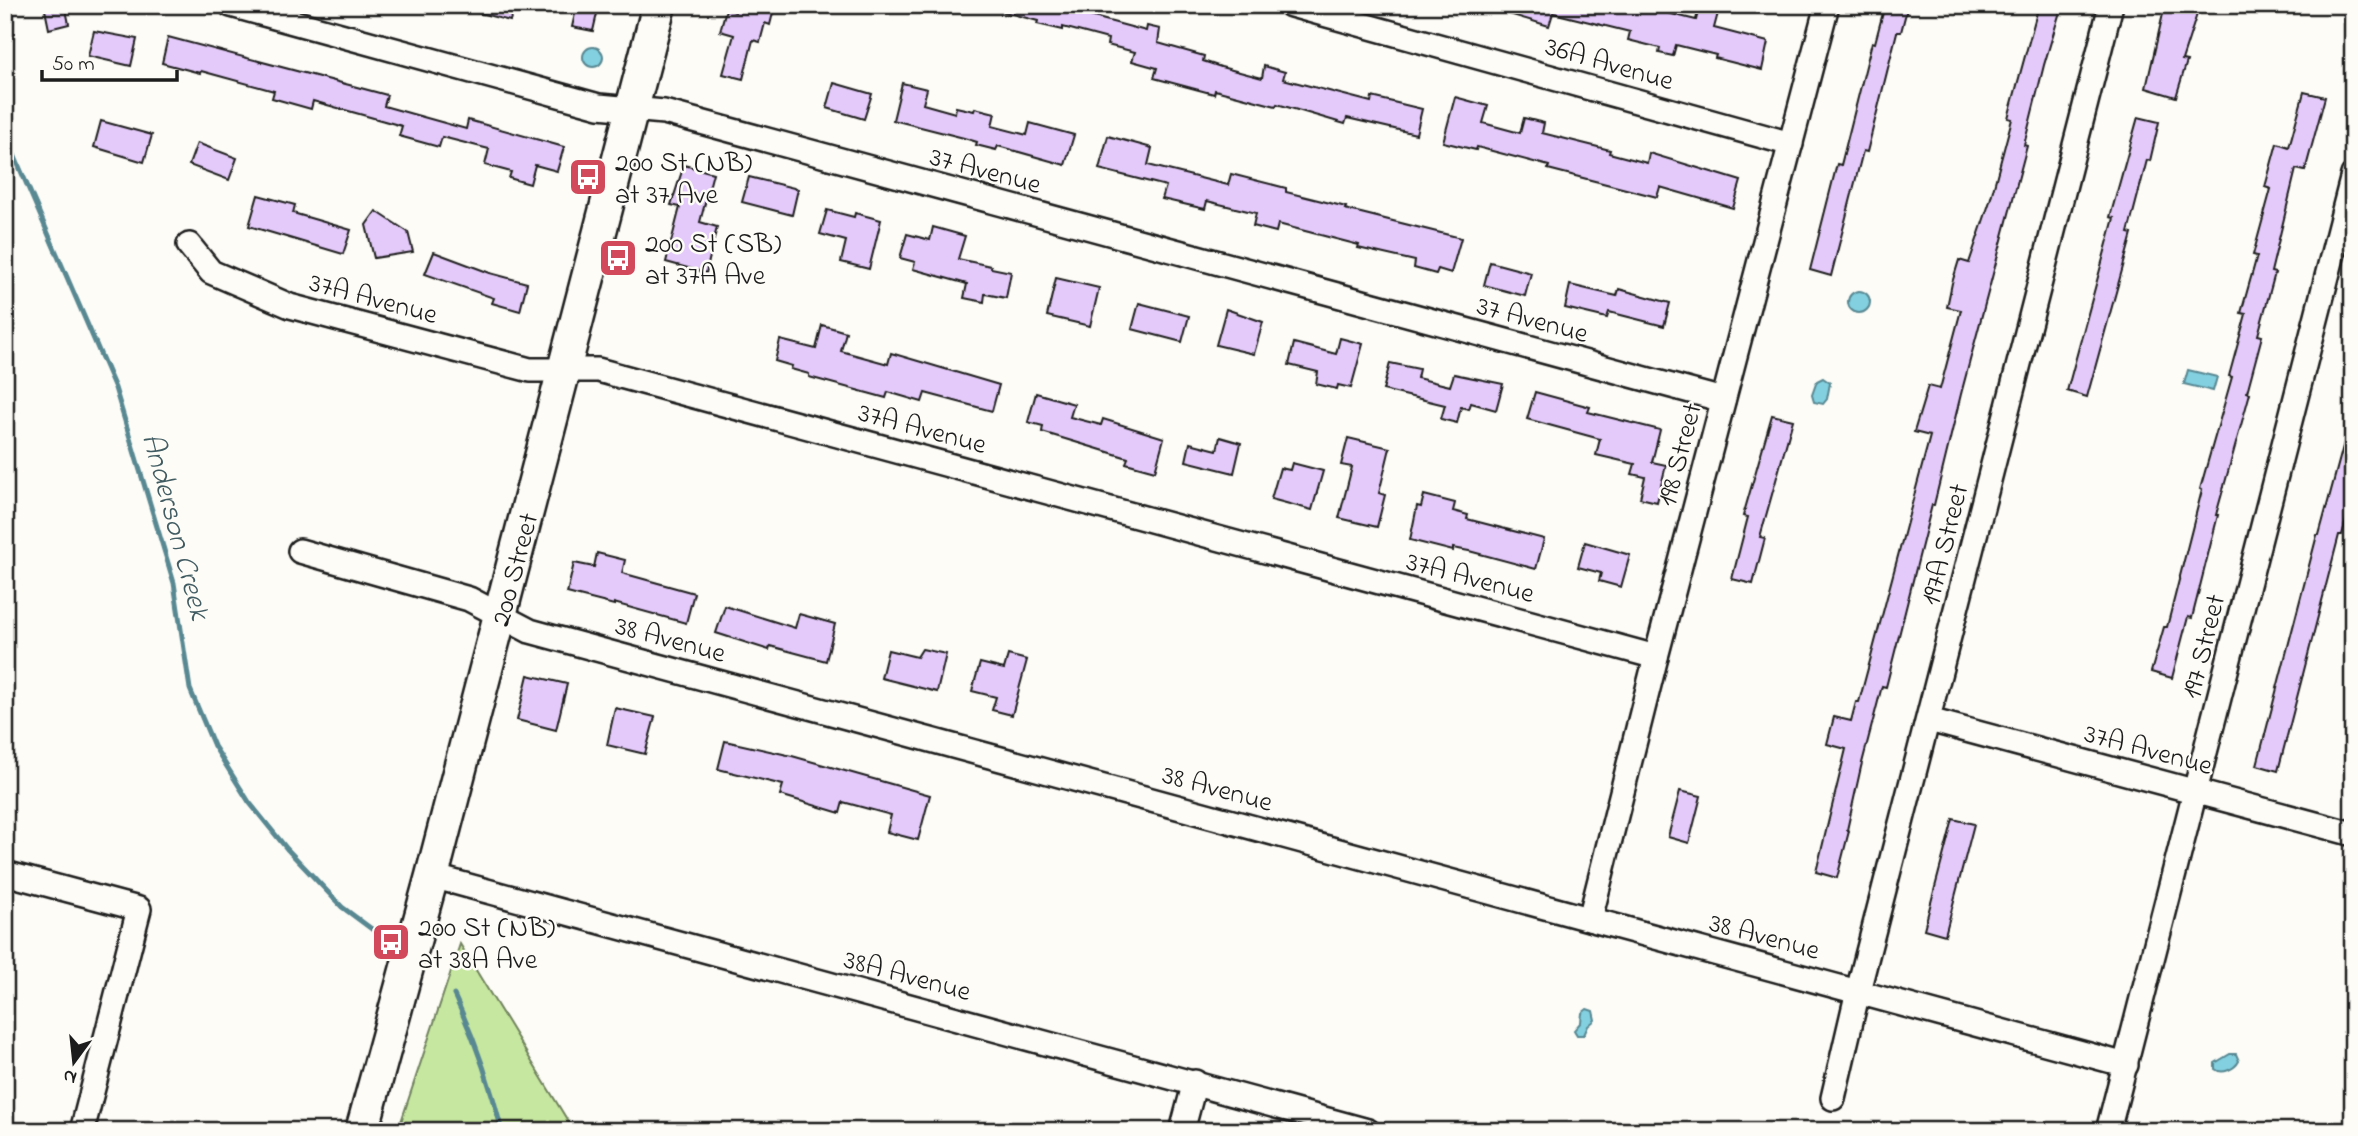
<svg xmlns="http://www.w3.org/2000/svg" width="2358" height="1136" font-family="'Indie Flower',sans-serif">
  <rect width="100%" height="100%" fill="#fdfcf7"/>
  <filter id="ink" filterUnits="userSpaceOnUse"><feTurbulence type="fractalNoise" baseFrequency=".0143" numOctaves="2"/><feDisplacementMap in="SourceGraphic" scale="14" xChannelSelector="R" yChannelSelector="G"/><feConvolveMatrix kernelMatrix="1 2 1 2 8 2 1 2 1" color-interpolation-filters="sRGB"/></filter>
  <g filter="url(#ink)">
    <path fill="#c6e79f" stroke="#71825e" stroke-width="2" d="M 460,944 L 574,1131 L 398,1131 Z"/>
    <g fill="#82d0e0" stroke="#598892" stroke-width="2">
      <circle cx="593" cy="57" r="10"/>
      <circle cx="1859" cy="302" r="11"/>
      <path d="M 2188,370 L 2217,377 L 2213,391 L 2184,384 Z"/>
      <path d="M 1823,378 L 1830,383 L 1827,399 L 1823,404 L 1814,402 L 1812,395 L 1817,381 Z"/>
      <path d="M 1587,1009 L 1593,1011 L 1595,1020 L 1588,1026 L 1584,1035 L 1577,1035 L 1574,1030 L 1581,1022 L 1582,1013 Z"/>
      <path d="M 2230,1054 L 2236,1054 L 2239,1061 C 2235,1069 2222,1075 2215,1069 L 2215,1063 Z"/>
    </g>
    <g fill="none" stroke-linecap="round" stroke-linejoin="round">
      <g stroke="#598892" stroke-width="5">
        <path d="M 5,134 L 115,388 L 174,583 L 190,689 L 214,746 L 249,802 L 287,849 L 342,907 L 373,930"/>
        <path d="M 454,995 C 475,1039 490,1083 502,1131"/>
      </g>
    </g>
    <g fill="#e4cafa" stroke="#1c1c1c" stroke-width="2">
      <path d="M 44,5 L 65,5 L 69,24 L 49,29 Z"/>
      <path d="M 469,5 L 514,5 L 510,21 L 468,10 Z"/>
      <path d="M 577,5 L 599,5 L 593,31 L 572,27 Z"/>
      <path d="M 737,5 L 775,5 L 770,25 L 765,23 L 760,42 L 753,40 L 743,79 L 723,74 L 734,35 L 720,31 L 726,9 L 735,12 Z"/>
      <path d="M 997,5 L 1093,5 L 1090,16 L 1146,31 L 1147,26 L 1160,29 L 1158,43 L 1204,56 L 1203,61 L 1221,67 L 1262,78 L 1264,66 L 1285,72 L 1283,79 L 1371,102 L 1372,97 L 1422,109 L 1416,134 L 1347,118 L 1345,124 L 1277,104 L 1276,106 L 1215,90 L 1214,94 L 1154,78 L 1157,68 L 1132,61 L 1135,52 L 1107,45 L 1108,39 L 1063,27 L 1063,30 L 1037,24 L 1038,21 L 997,10 Z"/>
      <path d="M 1496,5 L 1635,5 L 1696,20 L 1699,8 L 1718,13 L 1714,28 L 1768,42 L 1762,70 L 1715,58 L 1716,55 L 1676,45 L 1673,56 L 1659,53 L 1660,48 L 1628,40 L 1630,32 L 1553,13 L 1549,26 L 1496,10 Z"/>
      <path d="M 1885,5 L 1908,5 L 1901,32 L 1897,32 L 1867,152 L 1863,151 L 1831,276 L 1810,270 L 1837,164 L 1841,165 L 1872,42 L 1875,43 Z"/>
      <path d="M 2039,5 L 2062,5 L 2044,65 L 2024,145 L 2027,146 L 1961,394 L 1934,505 L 1932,505 L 1886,687 L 1882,686 L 1861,767 L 1847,830 L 1849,831 L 1837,878 L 1816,872 L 1846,749 L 1827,744 L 1834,717 L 1851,721 L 1856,702 L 1859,702 L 1930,436 L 1914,432 L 1928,386 L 1940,389 L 1961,310 L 1947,307 L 1952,283 L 1959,260 L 1969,263 L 1990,201 L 2012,119 L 2008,118 Z"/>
      <path d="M 2165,5 L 2177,5 L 2198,11 L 2182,60 L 2187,61 L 2176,97 L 2146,88 Z"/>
      <path d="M 94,31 L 137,39 L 131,66 L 88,56 Z"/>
      <path d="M 168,37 L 387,95 L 384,106 L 466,129 L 468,120 L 564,147 L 557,171 L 535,165 L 530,184 L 509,178 L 511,172 L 485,165 L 489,149 L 442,137 L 439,147 L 399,136 L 402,126 L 313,101 L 311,109 L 272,98 L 274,91 L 201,71 L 200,73 L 162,63 Z"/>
      <path d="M 834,83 L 872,94 L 864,119 L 827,108 Z"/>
      <path d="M 902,83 L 927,89 L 923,104 L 955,113 L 956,107 L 974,111 L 975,108 L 995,113 L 992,126 L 1027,135 L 1030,123 L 1074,135 L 1065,165 L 998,146 L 996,150 L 976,145 L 977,142 L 964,138 L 893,120 Z"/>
      <path d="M 2304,92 L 2325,97 L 2305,171 L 2296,169 L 2271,272 L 2275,273 L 2258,335 L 2262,336 L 2247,392 L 2250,393 L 2216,515 L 2218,515 L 2192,618 L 2188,617 L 2172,678 L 2151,672 L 2164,627 L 2167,627 L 2202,490 L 2200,489 L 2232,377 L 2229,376 L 2246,314 L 2241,313 L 2257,256 L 2253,255 L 2271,189 L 2265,187 L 2277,143 L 2289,147 Z"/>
      <path d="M 1455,97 L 1488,106 L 1483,123 L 1520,133 L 1524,118 L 1544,123 L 1542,133 L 1610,150 L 1609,153 L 1647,163 L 1649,153 L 1741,181 L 1733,208 L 1660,187 L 1657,197 L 1548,169 L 1549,166 L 1477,147 L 1476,150 L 1443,142 Z"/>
      <path d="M 2138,117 L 2159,122 L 2150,161 L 2147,160 L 2128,233 L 2132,234 L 2087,397 L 2067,391 L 2114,218 L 2110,217 Z"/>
      <path d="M 101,121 L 152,135 L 144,162 L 94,147 Z"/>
      <path d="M 1108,136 L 1152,148 L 1148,165 L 1228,185 L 1231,174 L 1286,188 L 1286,192 L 1346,207 L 1345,209 L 1461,238 L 1451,273 L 1438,269 L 1436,274 L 1414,268 L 1415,261 L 1358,248 L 1359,245 L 1278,224 L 1276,232 L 1253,226 L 1256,213 L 1207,201 L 1205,209 L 1162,199 L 1166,186 L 1099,169 Z"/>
      <path d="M 197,143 L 237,158 L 229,180 L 189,165 Z"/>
      <path d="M 684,165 L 713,173 L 700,222 L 717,227 L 706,273 L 666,262 L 680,207 L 671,205 Z"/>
      <path d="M 749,177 L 798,189 L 792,215 L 742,202 Z"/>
      <path d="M 258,195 L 295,205 L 293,213 L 351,230 L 343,254 L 249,226 Z"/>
      <path d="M 827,210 L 854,217 L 855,213 L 881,220 L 869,269 L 841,262 L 846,241 L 820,234 Z"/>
      <path d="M 376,211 L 408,232 L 413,252 L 374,258 L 366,225 Z"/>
      <path d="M 933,227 L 965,236 L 958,259 L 991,266 L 991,268 L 1011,272 L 1006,298 L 985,294 L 984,302 L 964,298 L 967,284 L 913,269 L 915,262 L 900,258 L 907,234 L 930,240 Z"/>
      <path d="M 434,252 L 490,273 L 527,283 L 520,311 L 492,303 L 494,298 L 425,274 Z"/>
      <path d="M 1490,262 L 1531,273 L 1525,296 L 1484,285 Z"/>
      <path d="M 1056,278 L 1099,288 L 1090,326 L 1047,316 Z"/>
      <path d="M 1570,285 L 1617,296 L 1619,289 L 1670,303 L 1664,326 L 1609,312 L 1607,318 L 1565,308 Z"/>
      <path d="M 1139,303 L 1189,316 L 1182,342 L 1132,329 Z"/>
      <path d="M 1226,309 L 1263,322 L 1254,354 L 1216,345 Z"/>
      <path d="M 822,325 L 846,332 L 841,351 L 888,364 L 891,353 L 999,385 L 992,411 L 925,393 L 922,402 L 888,392 L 886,398 L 809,377 L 809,374 L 791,369 L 792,366 L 775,361 L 780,340 L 816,349 Z"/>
      <path d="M 1340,338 L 1363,344 L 1351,388 L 1338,385 L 1337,389 L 1316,384 L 1318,372 L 1289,365 L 1294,343 L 1336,354 Z"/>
      <path d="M 1390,363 L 1419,369 L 1417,378 L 1450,386 L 1454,374 L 1503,384 L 1496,410 L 1471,403 L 1469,409 L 1461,407 L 1457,423 L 1441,419 L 1445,405 L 1383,390 Z"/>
      <path d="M 1535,392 L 1590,407 L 1588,412 L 1660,430 L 1652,462 L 1666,465 L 1657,502 L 1640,498 L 1645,477 L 1632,474 L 1635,464 L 1596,455 L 1600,439 L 1527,419 Z"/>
      <path d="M 1036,393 L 1074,404 L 1070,417 L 1101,425 L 1103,419 L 1164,438 L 1155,471 L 1126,463 L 1128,458 L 1042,432 L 1043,426 L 1028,422 Z"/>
      <path d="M 1772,415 L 1793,420 L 1760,537 L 1765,538 L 1753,584 L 1732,579 L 1748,517 L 1743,516 Z"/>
      <path d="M 2348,428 L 2353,429 L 2353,494 L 2342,535 L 2339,535 L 2278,771 L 2257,765 L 2317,535 L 2319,535 Z"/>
      <path d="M 1220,437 L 1241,443 L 1234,473 L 1186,461 L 1190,443 L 1217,450 Z"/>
      <path d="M 1348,438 L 1390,448 L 1379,493 L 1385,495 L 1377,527 L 1339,518 L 1352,467 L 1341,465 Z"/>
      <path d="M 1292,463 L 1323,471 L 1312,510 L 1271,499 L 1280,468 L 1290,470 Z"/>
      <path d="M 1424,495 L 1455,503 L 1453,511 L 1468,515 L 1467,519 L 1544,539 L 1536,569 L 1469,551 L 1453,548 L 1453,551 L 1410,540 L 1417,506 L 1421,507 Z"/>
      <path d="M 1585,542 L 1630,555 L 1621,587 L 1599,581 L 1601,573 L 1578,567 Z"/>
      <path d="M 597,553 L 625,560 L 622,573 L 694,593 L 686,623 L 614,603 L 614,605 L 567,593 L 574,563 L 594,567 Z"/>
      <path d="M 725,606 L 795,628 L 799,614 L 835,624 L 826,661 L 770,646 L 769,650 L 716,633 Z"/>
      <path d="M 922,649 L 946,654 L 937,692 L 881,678 L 888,650 L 917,657 Z"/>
      <path d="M 1008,655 L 1027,660 L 1012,715 L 992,710 L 996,697 L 972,691 L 980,663 L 1004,669 Z"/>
      <path d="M 528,675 L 567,684 L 556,730 L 517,720 Z"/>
      <path d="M 615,708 L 655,717 L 645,754 L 607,745 Z"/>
      <path d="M 725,741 L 792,756 L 930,795 L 918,840 L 887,832 L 891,815 L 843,802 L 840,813 L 780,795 L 783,785 L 718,769 Z"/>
      <path d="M 1680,791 L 1701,796 L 1689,843 L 1668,837 Z"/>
      <path d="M 1953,819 L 1974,824 L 1945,935 L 1924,929 Z"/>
    </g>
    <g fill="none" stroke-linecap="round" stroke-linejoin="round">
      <defs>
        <g id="minor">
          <path d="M 231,5 L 599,106 L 664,112 L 1723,400"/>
          <path d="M 1291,5 L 1791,144"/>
          <path d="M 189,245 L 211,272 L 290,306 L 530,370 L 598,370 L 1656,657"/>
          <path d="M 300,551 L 469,599 L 530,631 L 2126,1065"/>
          <path d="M 1929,720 L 2353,834"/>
          <path d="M 5,873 L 139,909 L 82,1131"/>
          <path d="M 432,876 L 1368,1131"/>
          <path d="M 1590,919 L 1656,657 L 1827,5"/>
          <path d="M 1833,1098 L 1858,991 L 2111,5"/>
          <path d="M 1182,1131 L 1195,1082"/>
          <path d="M 2108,1131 L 2353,175"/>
        </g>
        <path id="secondary" d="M 362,1131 L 432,876 L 659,5"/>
      </defs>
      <use href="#minor" stroke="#1c1c1c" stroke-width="28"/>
      <use href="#secondary" stroke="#1c1c1c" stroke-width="37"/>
      <use href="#minor" stroke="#fdfcf7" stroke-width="23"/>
      <use href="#secondary" stroke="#fdfcf7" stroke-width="32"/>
    </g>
  </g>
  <defs>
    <symbol id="bus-square" viewBox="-11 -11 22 22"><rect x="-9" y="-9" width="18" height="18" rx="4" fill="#d1495b" stroke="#fdfcf7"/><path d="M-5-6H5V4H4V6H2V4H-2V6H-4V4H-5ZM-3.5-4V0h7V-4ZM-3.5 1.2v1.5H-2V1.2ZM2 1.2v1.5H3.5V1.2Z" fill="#fff"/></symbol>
  </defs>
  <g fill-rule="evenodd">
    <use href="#bus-square" x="566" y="155" width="44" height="44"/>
    <use href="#bus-square" x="596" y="236" width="44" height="44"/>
    <use href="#bus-square" x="369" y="920" width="44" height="44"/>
  </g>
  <g text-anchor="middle" stroke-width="5" stroke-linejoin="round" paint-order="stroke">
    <g font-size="28" fill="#1c1c1c" stroke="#fdfcf7">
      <text transform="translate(1610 62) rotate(16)" y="10">36A Avenue</text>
      <text transform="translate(986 169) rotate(15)" y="10">37 Avenue</text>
      <text transform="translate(374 297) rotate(15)" y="10">37A Avenue</text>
      <text transform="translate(1533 318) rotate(15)" y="10">37 Avenue</text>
      <text transform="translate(923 427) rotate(15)" y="10">37A Avenue</text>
      <text transform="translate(1678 454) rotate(-75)" y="10">198 Street</text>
      <text transform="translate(1943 544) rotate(-76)" y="10">197A Street</text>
      <text transform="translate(513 569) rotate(-75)" y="10">200 Street</text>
      <text transform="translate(1471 576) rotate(15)" y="10">37A Avenue</text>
      <text transform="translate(671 638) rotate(15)" y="10">38 Avenue</text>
      <text transform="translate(2202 646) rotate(-76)" y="10">197 Street</text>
      <text transform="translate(2149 748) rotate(15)" y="10">37A Avenue</text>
      <text transform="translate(1218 787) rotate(15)" y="10">38 Avenue</text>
      <text transform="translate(1765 935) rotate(15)" y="10">38 Avenue</text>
      <text transform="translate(908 974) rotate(15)" y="10">38A Avenue</text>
    </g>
    <g font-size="28" fill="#1c1c1c" stroke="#fdfcf7" text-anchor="start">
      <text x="615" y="171">200 St (NB)<tspan x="615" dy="32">at 37 Ave</tspan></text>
      <text x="645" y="252">200 St (SB)<tspan x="645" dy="32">at 37A Ave</tspan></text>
      <text x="418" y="936">200 St (NB)<tspan x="418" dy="32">at 38A Ave</tspan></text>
    </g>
    <g font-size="30" font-style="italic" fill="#405b61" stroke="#fdfcf7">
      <text transform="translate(177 526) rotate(75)" y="10">Anderson Creek</text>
    </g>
  </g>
  <rect width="2358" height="1136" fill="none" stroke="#fdfcf7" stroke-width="28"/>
  <rect x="14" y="14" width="2330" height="1108" fill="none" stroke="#1c1c1c" stroke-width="2.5" filter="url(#ink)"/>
  <g transform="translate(74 1062) rotate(195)" stroke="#fdfcf7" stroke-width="5" paint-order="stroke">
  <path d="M0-5L12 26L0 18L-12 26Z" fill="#1c1c1c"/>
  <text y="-10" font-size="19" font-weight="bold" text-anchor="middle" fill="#1c1c1c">N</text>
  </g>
  <path d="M42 70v10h135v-10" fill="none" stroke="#1c1c1c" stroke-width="3.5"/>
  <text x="52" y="70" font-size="21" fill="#1c1c1c" stroke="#fdfcf7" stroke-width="5" paint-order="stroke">50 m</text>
</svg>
